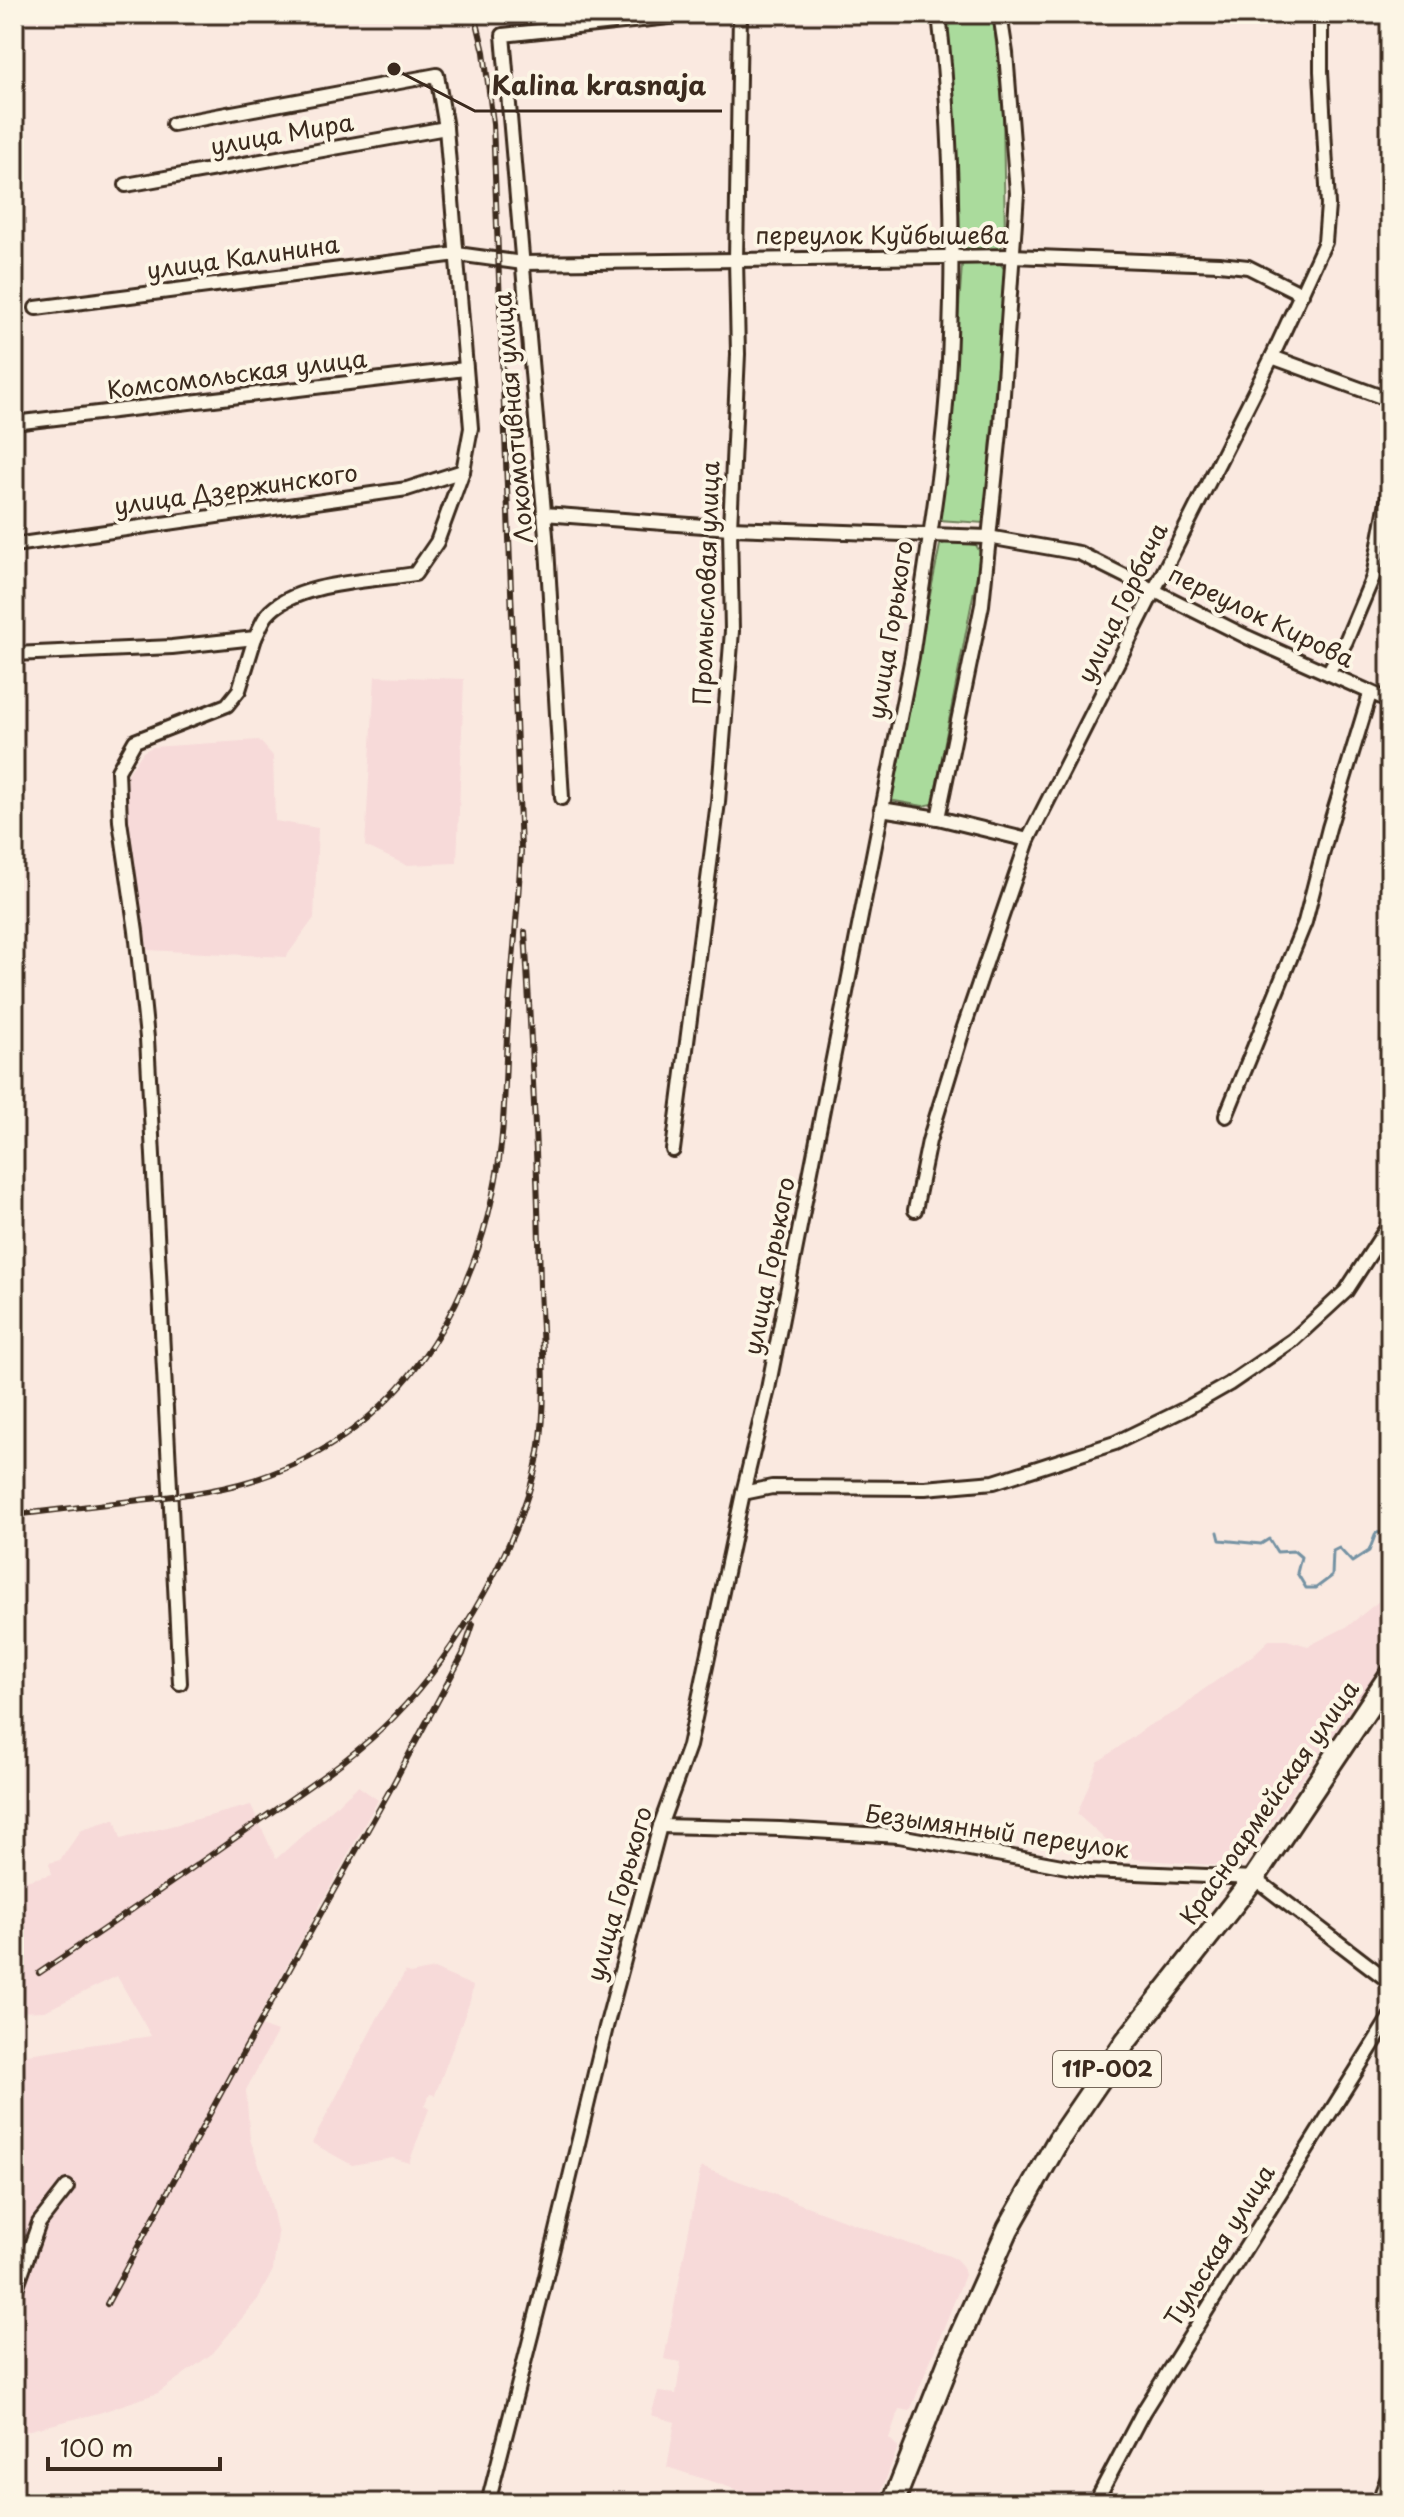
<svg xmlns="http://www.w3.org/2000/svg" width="1404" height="2517" font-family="'Playpen Sans',sans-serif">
  <rect width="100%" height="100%" fill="#fae9e0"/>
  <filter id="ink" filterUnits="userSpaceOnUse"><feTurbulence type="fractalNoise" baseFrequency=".0125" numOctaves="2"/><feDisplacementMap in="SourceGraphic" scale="16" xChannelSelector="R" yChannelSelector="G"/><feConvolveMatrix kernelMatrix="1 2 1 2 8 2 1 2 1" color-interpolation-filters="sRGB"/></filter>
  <g filter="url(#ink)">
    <g fill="#f7dad9">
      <path d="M 375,676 L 464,679 L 457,863 L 406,865 L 365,846 Z"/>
      <path d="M 259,740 L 273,756 L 275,821 L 318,828 L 314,918 L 286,957 L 147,950 L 142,936 L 123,781 L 143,752 L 152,747 Z"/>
      <path d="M 1379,1601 L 1390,1614 L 1390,1654 L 1245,1861 L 1229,1865 L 1212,1865 L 1134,1859 L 1109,1843 L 1077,1814 L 1098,1762 L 1148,1726 L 1181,1709 L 1200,1692 L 1252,1656 L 1269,1640 L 1287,1640 L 1308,1646 L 1348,1626 Z"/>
      <path d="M 358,1786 L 378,1800 L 255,2024 L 277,2032 L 246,2090 L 250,2139 L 268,2191 L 278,2234 L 273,2270 L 258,2299 L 213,2353 L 158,2393 L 99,2413 L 14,2434 L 14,2056 L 151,2036 L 117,1976 L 45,2011 L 14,2012 L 14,1884 L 52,1874 L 49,1863 L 60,1860 L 82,1829 L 115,1819 L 121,1839 L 251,1805 L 276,1859 Z"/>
      <path d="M 434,1969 L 473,1986 L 470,2001 L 435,2095 L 430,2094 L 425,2106 L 429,2109 L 409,2163 L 393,2158 L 352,2165 L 312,2143 L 378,2017 L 406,1971 L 410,1974 Z"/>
      <path d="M 701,2167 L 906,2243 L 947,2255 L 956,2259 L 963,2267 L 965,2275 L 910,2411 L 899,2409 L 889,2438 L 898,2447 L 877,2503 L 778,2503 L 667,2467 L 675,2422 L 651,2415 L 658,2392 L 676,2394 L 681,2362 L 664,2359 Z"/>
    </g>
    <g fill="#aadb9c" stroke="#72825d" stroke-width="2">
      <path d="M 947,14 L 993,14 L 1003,113 L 1005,238 L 1000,250 L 966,249 L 961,244 Z"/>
      <path d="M 998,261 L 1005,270 L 984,523 L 938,520 L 949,447 L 962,265 L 967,262 Z"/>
      <path d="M 949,541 L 976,545 L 981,554 L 933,804 L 923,806 L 889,800 L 940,545 Z"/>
    </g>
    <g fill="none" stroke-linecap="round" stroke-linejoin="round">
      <g stroke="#7492a3" stroke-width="3">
        <path d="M 1390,1502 L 1385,1508 L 1390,1516"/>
        <path d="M 1218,1532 L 1220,1540 L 1261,1544 L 1269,1539 L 1277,1552 L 1294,1551 L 1301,1557 L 1297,1573 L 1306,1588 L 1316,1588 L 1332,1576 L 1333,1551 L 1339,1548 L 1352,1562 L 1369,1551 L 1376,1533 L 1384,1532 L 1390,1538"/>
      </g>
      <defs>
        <g id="minor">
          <path d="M 126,185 L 446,128"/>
          <path d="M 36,308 L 457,254 L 523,263 L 1012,256 L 1219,264 L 1248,267 L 1302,294"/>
          <path d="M 1272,357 L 1390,400"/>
          <path d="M 14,423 L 465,369"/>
          <path d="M 544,514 L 730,528 L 988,537 L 1079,553 L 1247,637 L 1390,701"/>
          <path d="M 14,545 L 407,489 L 463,471"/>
          <path d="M 14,654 L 172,647 L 255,638 C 259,631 262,621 267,615 C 294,582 374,581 415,574 L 437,542 L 463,471 L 471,428 L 446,128 L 437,75 L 173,124"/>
          <path d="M 1328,673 L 1346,641 L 1373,577 L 1390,485"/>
          <path d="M 562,798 L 547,547 L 503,35 L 697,14"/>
          <path d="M 881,809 L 938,818 L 1028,840"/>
          <path d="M 938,818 L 982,605 L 1001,423 L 1017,193 L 1006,53 L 1000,14"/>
          <path d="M 1226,1116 L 1305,922 L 1329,828 L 1370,694"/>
          <path d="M 673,1150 L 718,802 L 732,631 L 730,528 L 738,354 L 736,259 L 740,14"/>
          <path d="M 915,1210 L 929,1141 L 963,1030 L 1028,840 L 1272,357 L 1325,242 L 1328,205 L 1321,71 L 1321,14"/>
          <path d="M 743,1493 L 772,1487 L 925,1488 L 994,1482 L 1115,1443 L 1185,1409 L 1229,1384 L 1293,1340 L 1346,1291 L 1390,1223"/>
          <path d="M 180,1683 L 147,1038 L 136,931 L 120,821 L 118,771 L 135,741 L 227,705 L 239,690 L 255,638"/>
          <path d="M 660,1826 L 780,1829 L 899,1836 L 1089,1871 L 1254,1878 L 1390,1982"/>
          <path d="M 14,2294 L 39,2223 L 67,2187"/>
          <path d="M 1382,2493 L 1390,2472"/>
          <path d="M 488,2503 L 543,2289 L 606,2027 L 660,1826 L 689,1746 L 743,1493 L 768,1389 L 912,657 C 926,559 944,460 949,361 C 954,246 952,129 939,14"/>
          <path d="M 1095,2503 L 1143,2412 L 1390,2017"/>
        </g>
        <path id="primary" d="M 893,2503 L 952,2354 L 1008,2229 L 1059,2139 L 1126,2041 L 1254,1878 L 1390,1675"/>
      </defs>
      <use href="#minor" stroke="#3b2a1e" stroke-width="18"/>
      <use href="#primary" stroke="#3b2a1e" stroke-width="26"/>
      <use href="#minor" stroke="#fcf5e5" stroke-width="12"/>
      <use href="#primary" stroke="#fcf5e5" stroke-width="20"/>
      <defs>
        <g id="rail">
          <path d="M 14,1515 C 56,1510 98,1505 140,1500 C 184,1495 229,1490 271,1474 C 412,1422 484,1288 501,1145 C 505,1109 505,1073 507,1037 C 511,974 518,912 521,850 L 493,123 L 484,52 L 475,14"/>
          <path d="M 39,1973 C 116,1921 193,1868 269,1814 C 312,1784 357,1755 394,1717 C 457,1653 522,1541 539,1452 C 548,1399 542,1341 540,1287 C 538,1169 532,1051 525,932"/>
          <path d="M 107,2304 L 235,2067 L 391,1788 L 463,1654 L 473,1624"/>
        </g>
      </defs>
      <use href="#rail" stroke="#3b2a1e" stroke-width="6"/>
      <use href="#rail" stroke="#fcf5e5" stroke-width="3" stroke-dasharray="9" stroke-linecap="butt"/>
    </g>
  </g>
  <g text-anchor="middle" stroke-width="8" stroke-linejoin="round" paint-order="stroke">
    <rect fill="#fcf5e5" stroke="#75675a" stroke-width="2" x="1053" y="2051" width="108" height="36" rx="6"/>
    <g font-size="22" font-weight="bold" fill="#3b2a1e">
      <text x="1107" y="2077">11Р-002</text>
    </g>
    <g font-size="24" fill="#3b2a1e" stroke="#fcf5e5">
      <text transform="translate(282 135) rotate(-10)" y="8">улица Мира</text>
      <text x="882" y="244">переулок Куйбышева</text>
      <text transform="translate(243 258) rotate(-8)" y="8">улица Калинина</text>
      <text transform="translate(237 375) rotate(-7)" y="8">Комсомольская улица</text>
      <text transform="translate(514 418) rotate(-95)" y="8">Локомотивная улица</text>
      <text transform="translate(236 490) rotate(-8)" y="8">улица Дзержинского</text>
      <text transform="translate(707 583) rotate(-88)" y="8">Промысловая улица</text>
      <text transform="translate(1123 603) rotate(-64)" y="8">улица Горбача</text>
      <text transform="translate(1261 617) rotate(26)" y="8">переулок Кирова</text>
      <text transform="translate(891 630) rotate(-81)" y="8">улица Горького</text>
      <text transform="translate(770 1266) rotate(-79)" y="8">улица Горького</text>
      <text transform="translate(1270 1803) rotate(-55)" y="8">Красноармейская улица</text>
      <text transform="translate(997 1832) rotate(8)" y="8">Безымянный переулок</text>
      <text transform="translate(620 1894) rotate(-74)" y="8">улица Горького</text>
      <text transform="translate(1220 2246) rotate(-58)" y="8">Тульская улица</text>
    </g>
  </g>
  <path fill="none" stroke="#3b2a1e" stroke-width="3" d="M394 69L475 111H722"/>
  <circle fill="#3b2a1e" stroke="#fcf5e5" stroke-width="3" cx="394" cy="69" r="8"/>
  <g font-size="26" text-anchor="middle" font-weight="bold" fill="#3b2a1e" stroke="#fcf5e5" stroke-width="8" stroke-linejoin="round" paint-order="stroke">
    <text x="599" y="95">Kalina krasnaja</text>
  </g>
  <rect width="1404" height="2517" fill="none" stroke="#fcf5e5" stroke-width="48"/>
  <rect x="24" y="24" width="1356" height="2469" fill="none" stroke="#3b2a1e" stroke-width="3" filter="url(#ink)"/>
  <path d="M48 2457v12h172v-12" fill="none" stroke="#3b2a1e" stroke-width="4"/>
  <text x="60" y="2457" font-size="24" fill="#3b2a1e" stroke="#fcf5e5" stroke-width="6" paint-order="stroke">100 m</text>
</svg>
